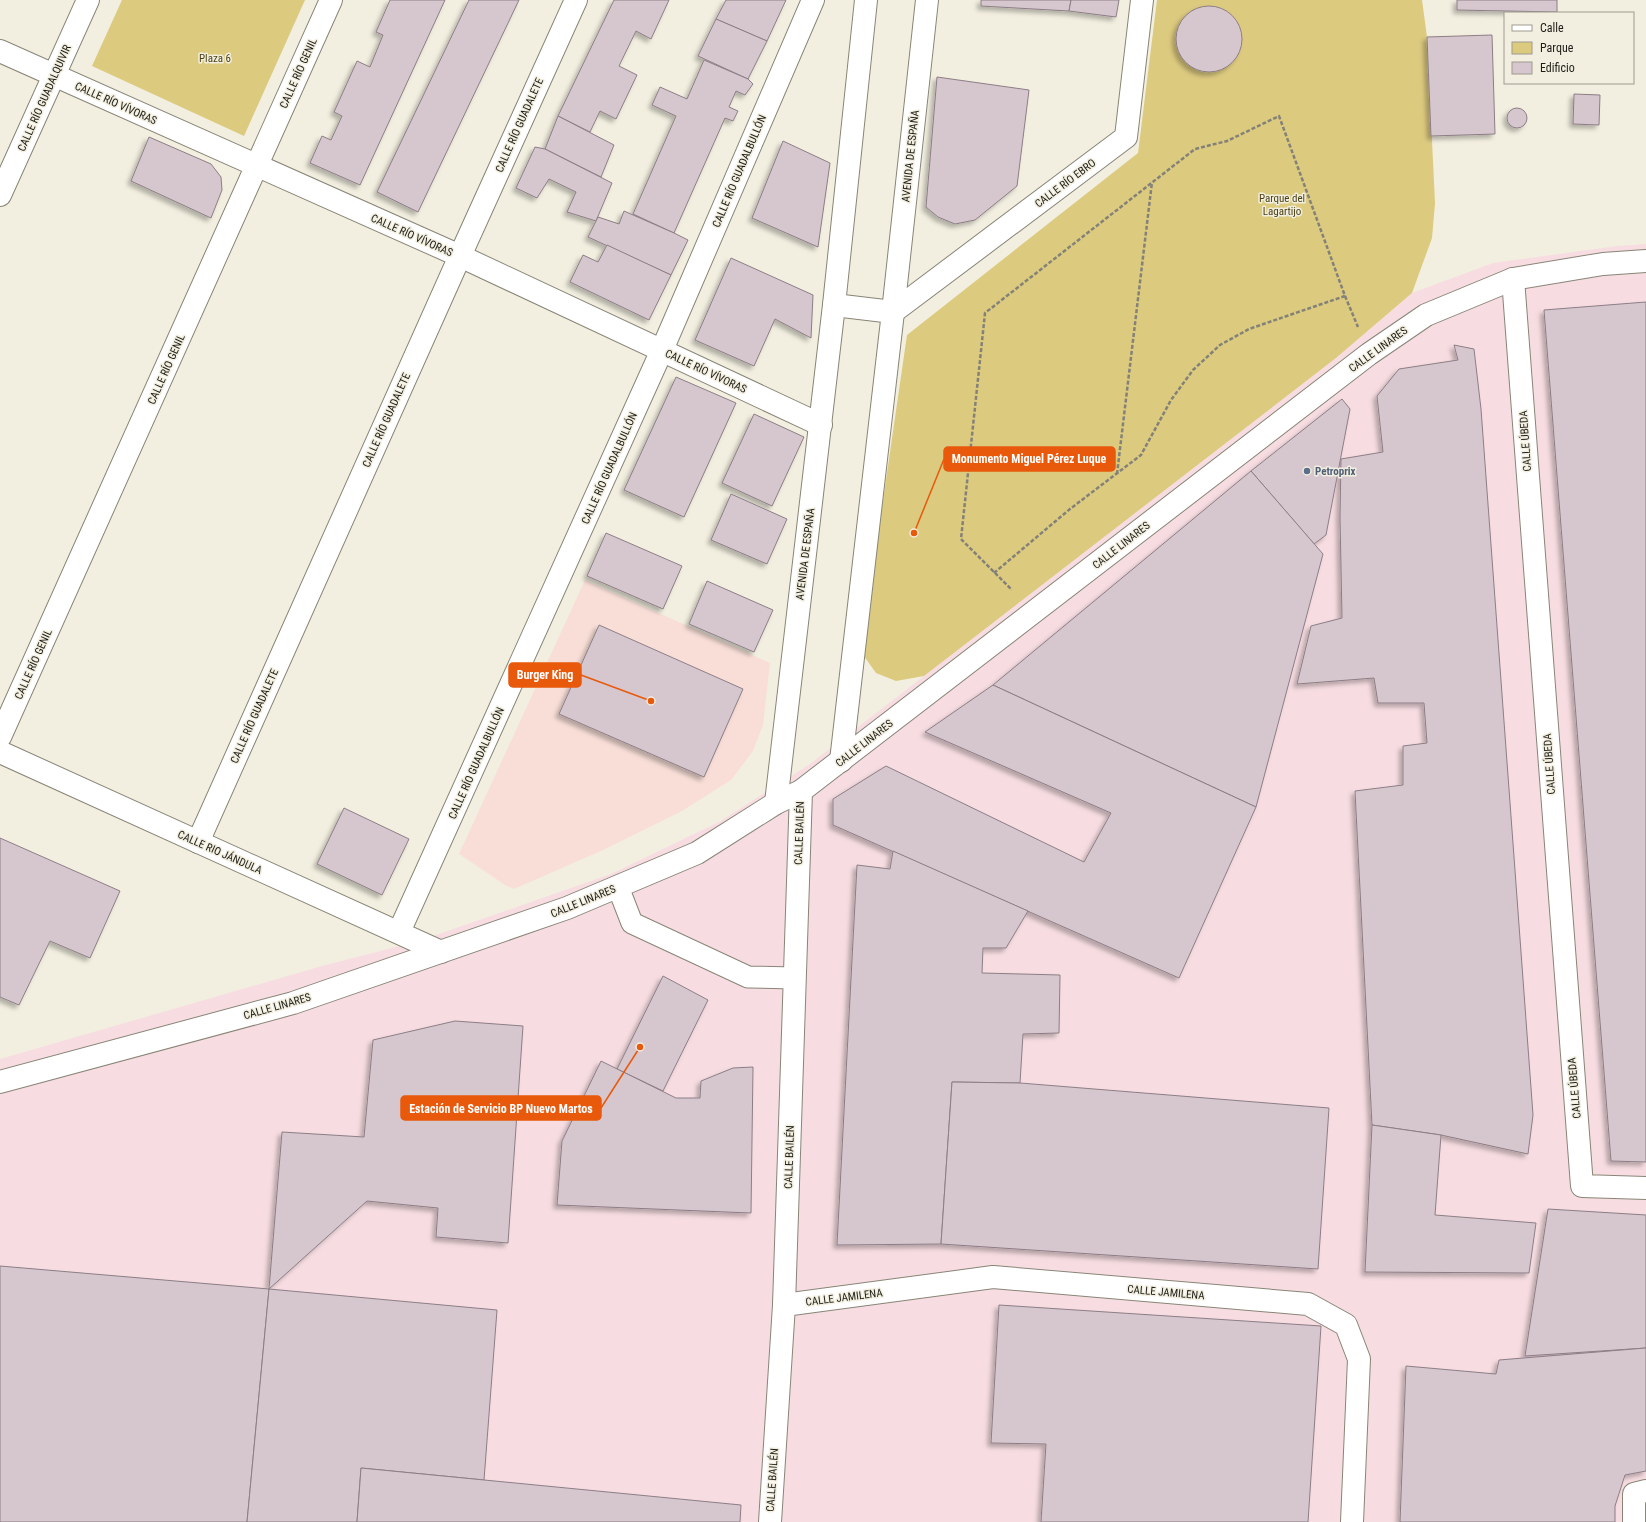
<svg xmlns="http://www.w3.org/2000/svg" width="1646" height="1522" font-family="'Roboto Condensed',sans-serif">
  <defs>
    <filter id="shadow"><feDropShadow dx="-3.5" dy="3.5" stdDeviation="2" flood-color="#0004"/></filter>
  </defs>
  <rect width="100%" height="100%" fill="#f2efe0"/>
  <path fill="#f8ded7" d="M 585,580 L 770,663 L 763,725 L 753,751 L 731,780 L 682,811 L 603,850 L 514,889 L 505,885 L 459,854 Z"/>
  <path fill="#f7dde2" d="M 1646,244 L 1646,1522 L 0,1522 L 0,1059 L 322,966 L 419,941 L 611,874 L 719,822 L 810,764 L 1336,358 L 1412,293 L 1493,263 L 1617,246 Z"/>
  <g fill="#dcca7f">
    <path d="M 122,0 L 305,0 L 244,136 L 92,66 Z"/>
    <path d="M 1157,0 L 1422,0 L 1427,37 L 1435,203 L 1432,238 L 1412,293 L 1336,358 L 924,676 L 896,681 L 876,673 L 861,652 L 907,335 L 1138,153 Z"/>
  </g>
  <g fill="#d6c6ce" stroke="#8d7e86" filter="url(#shadow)">
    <path d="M 390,0 L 445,0 L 360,185 L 310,163 L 322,136 L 331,140 L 342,116 L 334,112 L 357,61 L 370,67 L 383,35 L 376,32 Z"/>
    <path d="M 469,0 L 519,0 L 418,212 L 377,192 Z"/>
    <path d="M 614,0 L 669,0 L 651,39 L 636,31 L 619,66 L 637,75 L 616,119 L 600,111 L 590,132 L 558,116 Z"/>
    <path d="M 726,0 L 786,0 L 767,41 L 716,19 Z"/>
    <path d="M 981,0 L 1071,0 L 1069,11 L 981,6 Z"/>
    <path d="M 1071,0 L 1119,0 L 1116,17 L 1069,11 Z"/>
    <path d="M 1457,0 L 1557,0 L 1557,12 L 1457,10 Z"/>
    <circle cx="1209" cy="39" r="33"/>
    <path d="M 716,19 L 767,41 L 748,79 L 698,56 Z"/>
    <path d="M 1492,35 L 1495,134 L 1431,136 L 1427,37 Z"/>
    <path d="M 704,60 L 748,79 L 753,84 L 745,95 L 736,91 L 729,107 L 738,111 L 733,121 L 725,118 L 674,233 L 633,214 L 676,116 L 652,105 L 660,87 L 687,99 Z"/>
    <path d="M 937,77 L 1029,90 L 1017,186 L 975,220 L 955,224 L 938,217 L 926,207 Z"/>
    <path d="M 1574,94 L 1600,95 L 1599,125 L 1573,124 Z"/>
    <circle cx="1517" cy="118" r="10"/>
    <path d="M 558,116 L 614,145 L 601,177 L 545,149 Z"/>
    <path d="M 149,137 L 211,164 L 221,177 L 222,190 L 211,218 L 131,181 Z"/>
    <path d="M 783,141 L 830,163 L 818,247 L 752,218 Z"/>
    <path d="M 535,147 L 545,149 L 612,183 L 596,221 L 567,212 L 576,192 L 549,179 L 537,198 L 516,188 Z"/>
    <path d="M 624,211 L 674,233 L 688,240 L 671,275 L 588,237 L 598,217 L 619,224 Z"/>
    <path d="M 607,245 L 671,275 L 649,320 L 570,282 L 583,255 L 598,262 Z"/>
    <path d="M 731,258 L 813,295 L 811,338 L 775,319 L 754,366 L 695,340 Z"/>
    <path d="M 1646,302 L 1646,1162 L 1611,1161 L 1544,310 Z"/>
    <path d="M 1454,345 L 1474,349 L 1481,409 L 1533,1115 L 1528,1154 L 1441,1135 L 1372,1125 L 1355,791 L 1403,785 L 1403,746 L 1427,743 L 1424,703 L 1378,703 L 1374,678 L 1297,684 L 1311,626 L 1342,618 L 1340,517 L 1341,459 L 1383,452 L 1377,396 L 1399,369 L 1458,360 Z"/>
    <path d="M 676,377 L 736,403 L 684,517 L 624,490 Z"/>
    <path d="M 1342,399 L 1350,409 L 1326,535 L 1314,544 L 1251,471 Z"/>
    <path d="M 754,414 L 804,437 L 772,506 L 722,483 Z"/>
    <path d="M 1251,471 L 1323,554 L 1256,807 L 993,685 Z"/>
    <path d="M 731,494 L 787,519 L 767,564 L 711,540 Z"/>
    <path d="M 606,533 L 682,566 L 663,609 L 587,576 Z"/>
    <path d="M 707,581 L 773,610 L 754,652 L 689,624 Z"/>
    <path d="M 599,625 L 743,689 L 704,777 L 559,714 Z"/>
    <path d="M 993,685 L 1256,807 L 1179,978 L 833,825 L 833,799 L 886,766 L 1084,862 L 1111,813 L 925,732 Z"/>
    <path d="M 344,808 L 409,839 L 382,895 L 317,864 Z"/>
    <path d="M 0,838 L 120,891 L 90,958 L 50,941 L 19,1005 L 0,997 Z"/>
    <path d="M 893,851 L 1028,911 L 1006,948 L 983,948 L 982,973 L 1060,975 L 1059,1033 L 1023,1034 L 1020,1083 L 952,1082 L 941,1244 L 837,1245 L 857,865 L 890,869 Z"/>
    <path d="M 663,976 L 708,1000 L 663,1091 L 617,1069 Z"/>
    <path d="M 455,1021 L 523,1026 L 508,1243 L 436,1237 L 438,1208 L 367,1201 L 269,1289 L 282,1132 L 364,1137 L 373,1040 Z"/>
    <path d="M 601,1061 L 676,1098 L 700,1098 L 701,1081 L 733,1068 L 753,1067 L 751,1213 L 557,1205 L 562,1141 Z"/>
    <path d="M 952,1082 L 1020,1083 L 1329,1108 L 1318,1269 L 941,1244 Z"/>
    <path d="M 1372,1125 L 1441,1135 L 1435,1215 L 1536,1223 L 1529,1273 L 1365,1272 Z"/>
    <path d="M 1548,1209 L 1646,1215 L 1646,1348 L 1525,1356 Z"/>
    <path d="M 0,1266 L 269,1289 L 247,1522 L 0,1522 Z"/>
    <path d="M 269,1289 L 497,1310 L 484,1480 L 361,1468 L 357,1522 L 247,1522 Z"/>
    <path d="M 999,1305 L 1321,1326 L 1308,1522 L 1041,1522 L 1046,1444 L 991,1443 Z"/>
    <path d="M 1646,1348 L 1646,1471 L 1625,1475 L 1615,1506 L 1615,1522 L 1400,1522 L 1406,1366 L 1496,1374 L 1499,1360 Z"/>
    <path d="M 361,1468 L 741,1505 L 740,1522 L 357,1522 Z"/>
  </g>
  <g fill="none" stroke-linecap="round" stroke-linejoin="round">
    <defs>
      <path id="service" d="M 618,887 L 632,923 L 748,977 L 794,978"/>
      <g id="minor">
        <path d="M 0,51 L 460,256 L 821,425"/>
        <path d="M 0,195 L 88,0"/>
        <path d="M 1513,279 L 1582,1186 L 1646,1188"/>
        <path d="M 834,305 L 893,312 L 1126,137 L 1142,0"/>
        <path d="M 0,737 L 331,0"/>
        <path d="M 0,752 L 441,952"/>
        <path d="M 198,842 L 460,256 L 576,0"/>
        <path d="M 399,932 L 662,350 L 813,0"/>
        <path d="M 784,1305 L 993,1277 L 1308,1304 L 1346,1325 L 1359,1359 L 1352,1522"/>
        <path d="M 770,1522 L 784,1305 L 801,791"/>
        <path d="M 1634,1522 L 1634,1494 L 1646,1491"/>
      </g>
      <g id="tertiary">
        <path d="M 841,761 L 893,312 L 927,0"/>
        <path d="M 776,803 L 834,305 L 866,0"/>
      </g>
      <path id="secondary" d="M 0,1082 L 293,1003 L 567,908 L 697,853 L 776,803 L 801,791 L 1369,354 L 1426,315 L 1513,279 L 1603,264 L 1646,261"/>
    </defs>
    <use href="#service" stroke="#888577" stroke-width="23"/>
    <use href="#minor" stroke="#888577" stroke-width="24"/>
    <use href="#tertiary" stroke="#888577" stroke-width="24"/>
    <use href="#secondary" stroke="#888577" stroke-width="24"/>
    <g stroke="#848278" stroke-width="2.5" stroke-dasharray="4 2" stroke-linecap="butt">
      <path d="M 1345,296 L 1358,327"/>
      <path d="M 1117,474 L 1152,182"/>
      <path d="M 994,573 L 1070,509 L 1141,455 L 1171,400 L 1193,370 L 1220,345 L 1249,329 L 1345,296 L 1279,116 L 1227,141 L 1195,149 L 985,313 L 961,539 L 1012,590"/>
    </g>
    <use href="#service" stroke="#fff" stroke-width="21"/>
    <use href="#minor" stroke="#fff" stroke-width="22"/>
    <use href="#tertiary" stroke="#fff" stroke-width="22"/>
    <use href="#secondary" stroke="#fff" stroke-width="22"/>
  </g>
  <circle fill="#5c6f8a" stroke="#f2efe0" stroke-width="1.5" cx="1307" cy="471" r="4"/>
  <g text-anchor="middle" stroke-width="3" stroke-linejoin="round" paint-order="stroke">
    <g font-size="11" fill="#493f12" stroke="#f2efe0">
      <text x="215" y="62">Plaza 6</text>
      <text x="1282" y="202">Parque del<tspan x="1282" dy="13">Lagartijo</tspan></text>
    </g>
    <g font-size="11" fill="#1d1c16" stroke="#f2efe0">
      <text transform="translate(298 73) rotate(-66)" y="4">CALLE RÍO GENIL</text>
      <text transform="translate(44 98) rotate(-66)" y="4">CALLE RÍO GUADALQUIVIR</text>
      <text transform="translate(116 103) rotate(24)" y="4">CALLE RÍO VÍVORAS</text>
      <text transform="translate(519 125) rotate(-66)" y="4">CALLE RÍO GUADALETE</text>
      <text transform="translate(910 156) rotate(-84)" y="4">AVENIDA DE ESPAÑA</text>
      <text transform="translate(739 171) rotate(-67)" y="4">CALLE RÍO GUADALBULLÓN</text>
      <text transform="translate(1065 183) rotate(-37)" y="4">CALLE RÍO EBRO</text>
      <text transform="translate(412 235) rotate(24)" y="4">CALLE RÍO VÍVORAS</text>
      <text transform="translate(1378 349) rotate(-36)" y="4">CALLE LINARES</text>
      <text transform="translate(166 369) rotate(-66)" y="4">CALLE RÍO GENIL</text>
      <text transform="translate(706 371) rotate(25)" y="4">CALLE RÍO VÍVORAS</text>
      <text transform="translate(386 420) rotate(-66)" y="4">CALLE RÍO GUADALETE</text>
      <text transform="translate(1525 441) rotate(-94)" y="4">CALLE ÚBEDA</text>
      <text transform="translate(609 468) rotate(-66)" y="4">CALLE RÍO GUADALBULLÓN</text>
      <text transform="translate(1121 545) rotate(-38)" y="4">CALLE LINARES</text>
      <text transform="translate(805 554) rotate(-83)" y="4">AVENIDA DE ESPAÑA</text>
      <text transform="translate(33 664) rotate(-66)" y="4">CALLE RÍO GENIL</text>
      <text transform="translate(254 716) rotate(-66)" y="4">CALLE RÍO GUADALETE</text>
      <text transform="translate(864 743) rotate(-38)" y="4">CALLE LINARES</text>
      <text transform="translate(476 763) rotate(-66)" y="4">CALLE RÍO GUADALBULLÓN</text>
      <text transform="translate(1549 764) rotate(-94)" y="4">CALLE ÚBEDA</text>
      <text transform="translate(799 833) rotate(-88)" y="4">CALLE BAILÉN</text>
      <text transform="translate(220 852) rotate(24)" y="4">CALLE RIO JÁNDULA</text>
      <text transform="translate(583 901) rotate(-22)" y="4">CALLE LINARES</text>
      <text transform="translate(277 1006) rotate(-16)" y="4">CALLE LINARES</text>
      <text transform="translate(1574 1088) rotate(-95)" y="4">CALLE ÚBEDA</text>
      <text transform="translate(789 1157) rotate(-88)" y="4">CALLE BAILÉN</text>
      <text transform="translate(1166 1292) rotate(5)" y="4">CALLE JAMILENA</text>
      <text transform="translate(844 1297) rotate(-7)" y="4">CALLE JAMILENA</text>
      <text transform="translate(772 1480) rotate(-86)" y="4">CALLE BAILÉN</text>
    </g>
    <g font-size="11" font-weight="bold" fill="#4e5e75" stroke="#f2efe0" text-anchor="start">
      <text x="1315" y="475">Petroprix</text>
    </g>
  </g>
  <path fill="none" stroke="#e8590c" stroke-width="1.5" d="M914 533L944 459M651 701L581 675M640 1047L601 1108"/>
  <g fill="#e8590c" stroke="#f2efe0" stroke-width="1.5">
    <circle cx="914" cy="533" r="4"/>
    <circle cx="651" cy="701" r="4"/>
    <circle cx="640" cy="1047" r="4"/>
  </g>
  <g fill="#e8590c" stroke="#e8590c" stroke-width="1.5">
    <rect x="944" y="447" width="171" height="24" rx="4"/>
    <rect x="509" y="663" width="72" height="24" rx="4"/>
    <rect x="401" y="1096" width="200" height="24" rx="4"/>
  </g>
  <g font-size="12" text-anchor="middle" font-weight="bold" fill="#fff">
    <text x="1029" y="463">Monumento Miguel Pérez Luque</text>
    <text x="545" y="679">Burger King</text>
    <text x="501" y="1113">Estación de Servicio BP Nuevo Martos</text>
  </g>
  <rect x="1504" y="12" width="130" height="72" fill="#f2efe0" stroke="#9d9b8f"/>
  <rect x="1512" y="25" width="20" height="6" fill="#ffffff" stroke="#9d9b8f"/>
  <text x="1540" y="32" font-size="12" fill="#1d1c16">Calle</text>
  <rect x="1512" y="42" width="20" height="12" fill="#dcca7f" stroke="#9d9b8f"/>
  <text x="1540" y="52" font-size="12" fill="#1d1c16">Parque</text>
  <rect x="1512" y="62" width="20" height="12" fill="#d6c6ce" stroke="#9d9b8f"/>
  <text x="1540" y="72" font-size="12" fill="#1d1c16">Edificio</text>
</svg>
